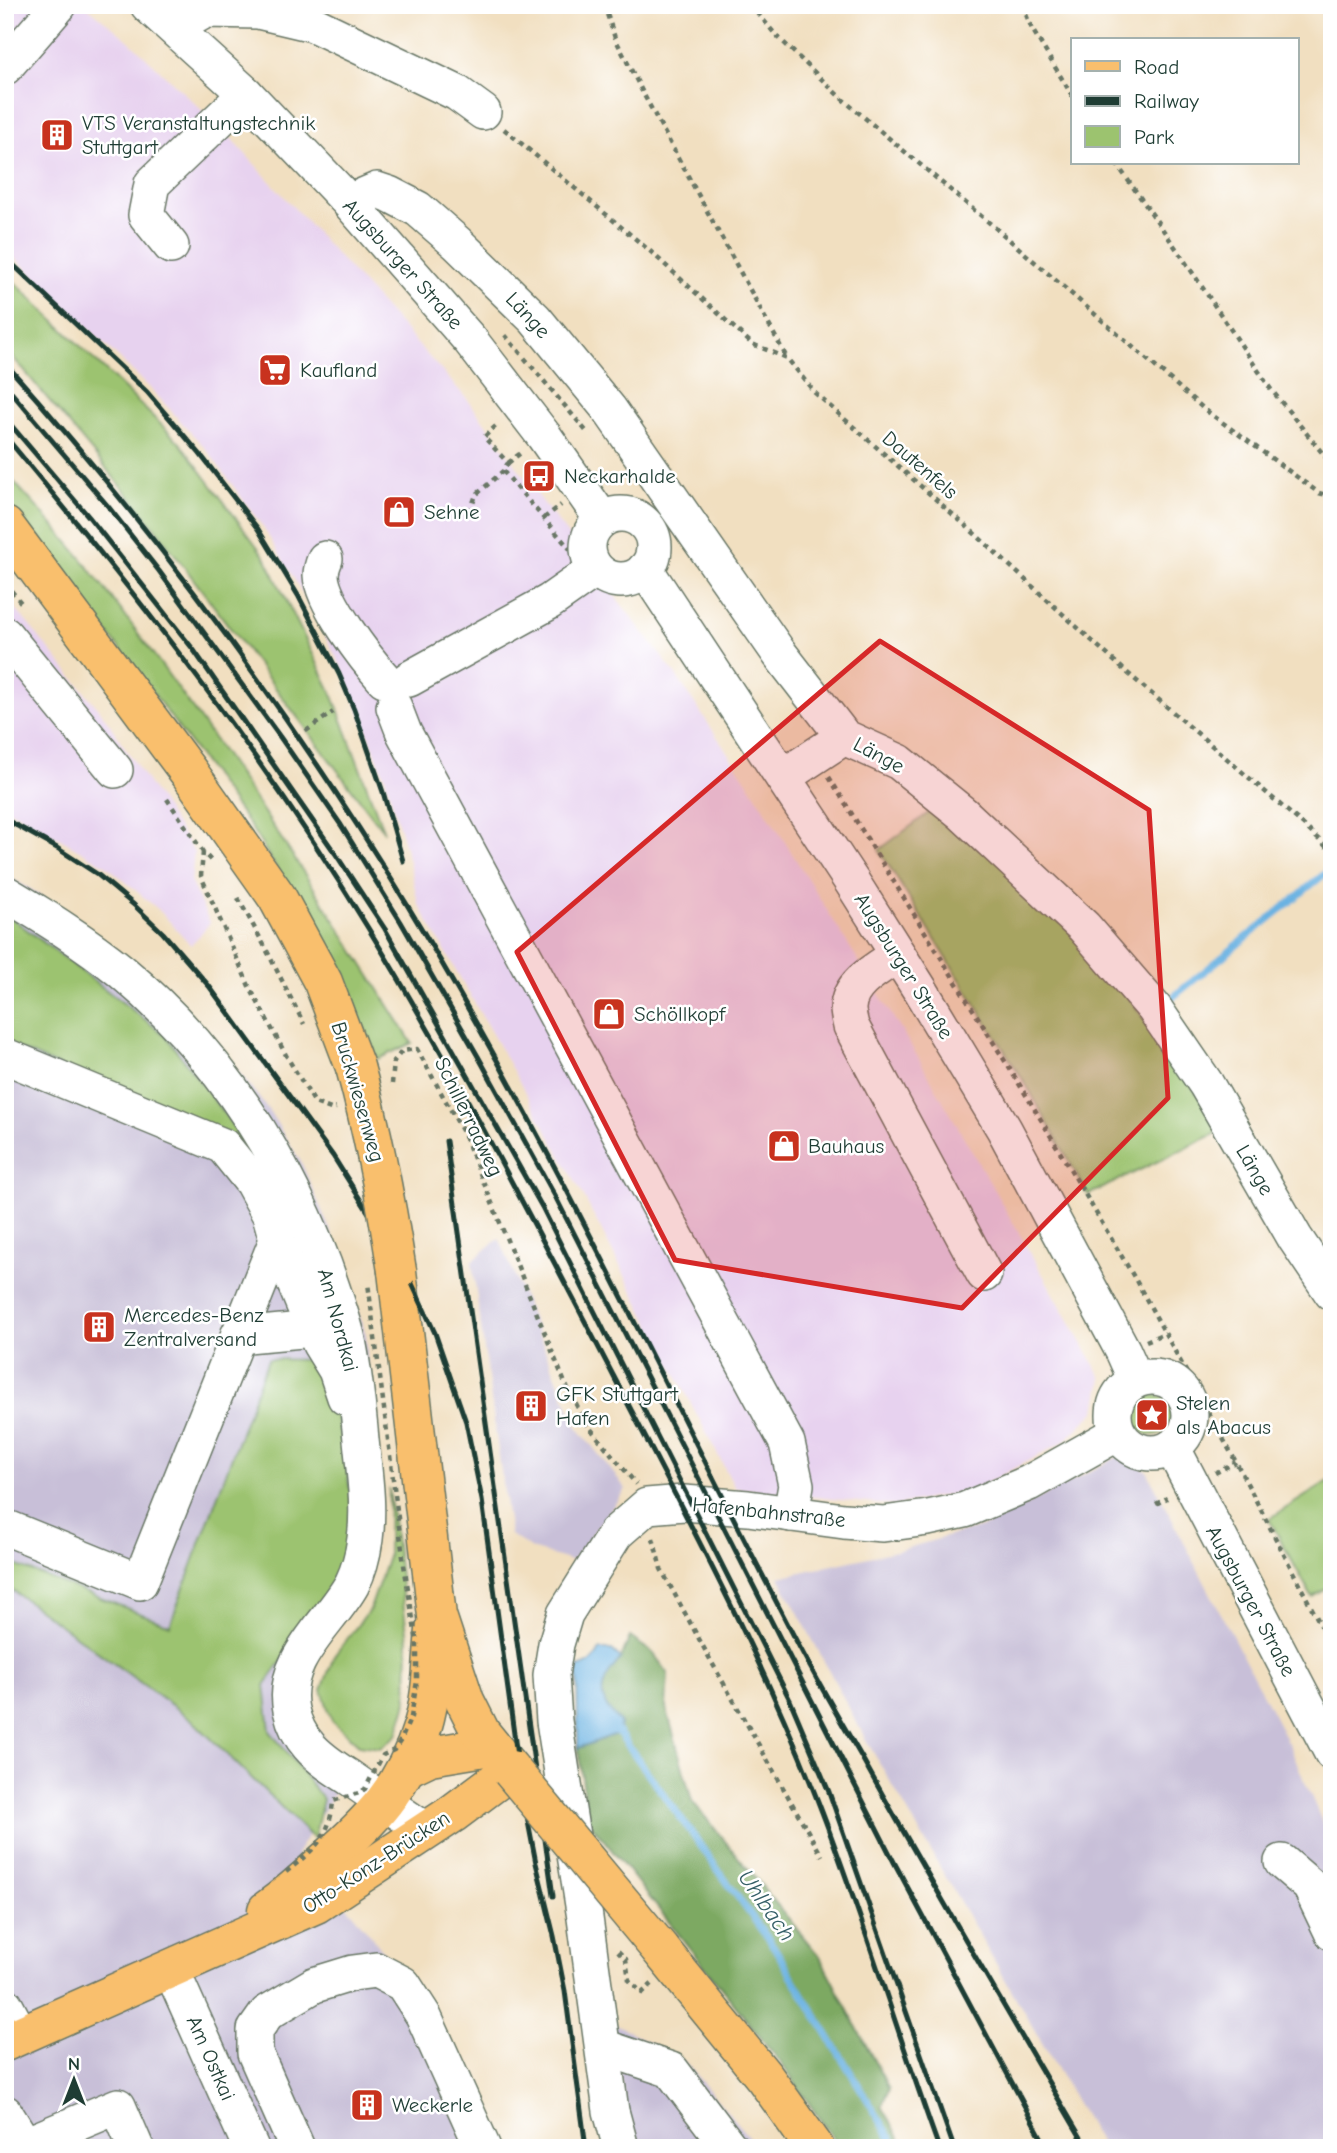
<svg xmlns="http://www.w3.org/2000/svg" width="1337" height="2153" font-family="'Comic Neue',sans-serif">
  <rect width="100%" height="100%" fill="#fff"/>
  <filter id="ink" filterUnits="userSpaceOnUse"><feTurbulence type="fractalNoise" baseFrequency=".0143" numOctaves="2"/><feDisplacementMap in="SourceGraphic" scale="14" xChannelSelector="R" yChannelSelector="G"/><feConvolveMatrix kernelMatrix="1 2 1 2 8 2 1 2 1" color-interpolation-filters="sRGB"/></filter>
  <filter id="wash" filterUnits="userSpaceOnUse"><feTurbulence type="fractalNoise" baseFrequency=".00686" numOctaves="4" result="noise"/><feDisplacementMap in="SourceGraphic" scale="28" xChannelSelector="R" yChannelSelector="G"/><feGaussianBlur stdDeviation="1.57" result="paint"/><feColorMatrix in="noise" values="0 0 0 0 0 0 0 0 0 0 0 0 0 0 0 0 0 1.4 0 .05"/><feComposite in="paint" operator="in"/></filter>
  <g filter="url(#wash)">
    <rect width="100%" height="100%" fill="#f1dfc0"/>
    <g fill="#e7d2ef">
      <path d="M 5,5 L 85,5 L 128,40 L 230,137 L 468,400 L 551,513 L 675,674 L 754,792 L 919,1059 L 1102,1378 L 1096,1410 L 1065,1441 L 976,1489 L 895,1506 L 735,1488 L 582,1193 L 418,903 L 409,861 L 385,777 L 344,672 L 303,594 L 263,527 L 207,450 L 150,388 L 5,248 Z"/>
      <path d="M 5,596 L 102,713 L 194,852 L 191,883 L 210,923 L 191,945 L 159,910 L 107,866 L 5,807 Z"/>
    </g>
    <g fill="#c8bfd8">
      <path d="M 5,875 L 32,890 L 163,988 L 207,1032 L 268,1109 L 301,1162 L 331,1232 L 366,1335 L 375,1538 L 308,1672 L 308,1717 L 332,1747 L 354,1762 L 296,1854 L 353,1913 L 421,2000 L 491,2148 L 5,2148 Z"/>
      <path d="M 499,1238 L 577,1427 L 626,1489 L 572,1561 L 534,1550 L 510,1535 L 472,1262 Z"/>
      <path d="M 1121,1455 L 1147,1471 L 1290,1747 L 1332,1845 L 1332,2148 L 1103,2148 L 865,1738 L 779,1577 L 900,1550 L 988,1525 Z"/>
      <path d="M 612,2022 L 685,2062 L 758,2148 L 636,2148 L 626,2109 Z"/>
    </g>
    <g fill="#9cc36f" stroke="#5e8052" stroke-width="2">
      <path d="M 5,273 L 180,443 L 265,557 L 331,691 L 384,832 L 142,511 L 5,348 Z"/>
      <path d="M 5,472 C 34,505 66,537 92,572 C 208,723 312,882 412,1043 L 378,1059 L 327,948 L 250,826 L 129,660 L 5,504 Z"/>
      <path d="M 947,799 L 1069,913 L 1223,1130 L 1088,1195 L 1028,1088 L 879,850 Z"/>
      <path d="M 5,913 L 165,1035 L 249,1147 L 5,1043 Z"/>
      <path d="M 268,1359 L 308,1360 L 334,1402 L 353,1505 L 347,1570 L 265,1685 L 270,1731 L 323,1799 L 314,1839 L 191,1719 L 5,1585 L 5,1561 L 170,1625 Z"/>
      <circle cx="1153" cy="1415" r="20"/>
      <path d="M 1332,1479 L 1332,1585 L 1312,1597 L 1269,1519 Z"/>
      <path d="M 389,1488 L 408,1641 L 407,1702 L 397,1735 L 380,1748 L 359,1745 L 332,1721 L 322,1690 L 334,1656 L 370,1609 L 388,1557 Z"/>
    </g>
    <path fill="#7da962" stroke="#4e734b" stroke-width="2" d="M 630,1637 L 653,1653 L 668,1673 L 666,1707 L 692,1801 L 820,1957 L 889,2089 L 882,2106 L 905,2148 L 840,2148 L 781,2063 L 588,1820 L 578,1748 L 604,1739 L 620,1722 L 608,1711 L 602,1694 L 606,1675 L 621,1658 Z"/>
    <path fill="#6bb2e2" stroke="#45788b" stroke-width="2" d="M 600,1650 L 612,1650 L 621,1658 C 600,1683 593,1697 620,1722 L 619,1733 L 578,1748 L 577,1668 C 589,1665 594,1661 600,1650 Z"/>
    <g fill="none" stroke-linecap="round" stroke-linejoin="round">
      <g stroke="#6bb2e2" stroke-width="7">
        <path d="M 1173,997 L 1332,868"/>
        <path d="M 613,1729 L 619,1733 L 774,1947 L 897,2148"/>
      </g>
    </g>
  </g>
  <g filter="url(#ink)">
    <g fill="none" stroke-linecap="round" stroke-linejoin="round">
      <defs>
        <g id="minor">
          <path d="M 148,5 L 246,94 L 349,202 L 470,340 L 544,436 L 602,519"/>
          <path d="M 178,31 L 188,20 L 206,10 L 258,11 L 313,24 L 457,93 L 483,112"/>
          <path d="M 5,67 L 59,5"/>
          <path d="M 349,202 L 377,190 L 389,194 L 418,209 L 457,243 L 535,319 L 609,409 L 779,653 L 844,737 L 899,762 L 962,813 L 1084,927 L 1154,1008 L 1206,1084 L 1295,1238 L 1332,1293"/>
          <path d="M 171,246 L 146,215 L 152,184 L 246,94"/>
          <circle cx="621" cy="547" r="33"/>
          <path d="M 325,559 C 323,564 321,570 321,575 C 322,602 366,659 384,679"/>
          <path d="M 645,569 L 852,882 L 919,988 L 1004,1129 L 1123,1351 L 1136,1380"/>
          <path d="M 5,635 L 115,770"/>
          <path d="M 409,679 L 549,602 L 596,569"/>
          <path d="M 394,707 L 404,733 L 787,1443 L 796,1485 L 791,1514"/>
          <path d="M 783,777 L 844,737"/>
          <path d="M 5,893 C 45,917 84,941 121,971 C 215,1049 281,1151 324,1265 C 332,1288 341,1312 347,1336 C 354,1367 357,1398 360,1429 C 363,1465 370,1503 365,1539 C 363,1554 359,1570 352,1584 C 330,1624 280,1659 291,1710 C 294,1723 300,1736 309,1746 C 320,1759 336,1769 350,1778 C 376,1796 401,1814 427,1831"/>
          <path d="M 898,955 C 880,967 848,983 848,1009 C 848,1014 850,1021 851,1026 L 984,1274"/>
          <path d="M 5,1056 L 223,1146 L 252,1182 L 270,1215 L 277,1240 L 140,1582 L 5,1527"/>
          <path d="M 277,1240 L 320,1344 L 336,1370 L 345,1397"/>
          <path d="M 238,1336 L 313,1329"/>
          <circle cx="1152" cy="1415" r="38"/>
          <path d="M 1172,1447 L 1332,1753"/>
          <path d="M 1282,1862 L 1310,1886 L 1332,1932"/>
          <path d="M 171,1969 L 251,2148"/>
          <path d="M 5,2005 L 21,2035"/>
          <path d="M 603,2047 L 671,2070 L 730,2148"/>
          <path d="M 5,2113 L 25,2145 L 118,2106 L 136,2148"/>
          <path d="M 297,2148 L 255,2053 L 255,2030 L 267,2013 L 314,1985 L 353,1973 L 376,1970 L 403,1984 L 423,2015 L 483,2148"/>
          <path d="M 621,2148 L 611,2111 L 585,1918 L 554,1721 L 551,1675 L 556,1644 L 565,1614 L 616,1533 L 647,1506 L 684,1503 L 748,1508 L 844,1521 L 883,1524 L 928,1518 L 965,1510 L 1029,1483 L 1118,1433"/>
        </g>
        <g id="major">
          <path d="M 5,526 L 190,774 L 277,897 L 323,982 L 355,1067"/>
          <path d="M 407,1767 L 430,1756 L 491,1746"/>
          <path d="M 267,1910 C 288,1895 306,1879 324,1862 C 372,1820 404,1788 423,1725 C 432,1695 432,1662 435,1630"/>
          <path d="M 660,1949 L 765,2078 L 815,2148"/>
          <path d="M 5,2042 L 316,1904 L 452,1814 L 511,1770 L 481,1733 L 465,1701 L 437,1616 L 397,1271"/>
        </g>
      </defs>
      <use href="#minor" stroke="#687665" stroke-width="38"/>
      <use href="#major" stroke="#687665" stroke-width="41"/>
      <g stroke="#687665" stroke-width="4.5" stroke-dasharray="5 5" stroke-linecap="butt">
        <path d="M 604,5 L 615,38 L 644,95 L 787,358"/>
        <path d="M 751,5 L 775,34 L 840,97 L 1005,236 L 1204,409 L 1319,493 L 1332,497"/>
        <path d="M 1022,5 L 1032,29 L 1073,97"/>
        <path d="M 504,129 L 650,251 L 752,344 L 787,358 L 815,393 L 974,533 L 1123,669 L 1298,820 L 1332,852"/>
        <path d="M 1116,163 L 1180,254 L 1270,388 L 1332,465"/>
        <path d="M 505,335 L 587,432"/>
        <path d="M 508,463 L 522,452"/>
        <path d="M 503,471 L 570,549"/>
        <path d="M 470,512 L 476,495 L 503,471 L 508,463 L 484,437 L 498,424"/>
        <path d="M 544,518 L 561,505"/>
        <path d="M 5,583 L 22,604"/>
        <path d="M 306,731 L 333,712"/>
        <path d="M 829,777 L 1034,1108 L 1134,1277 L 1236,1462 L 1332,1647"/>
        <path d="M 167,799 L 203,852 L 213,863"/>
        <path d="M 203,852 L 201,876 L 249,986 L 287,1057 L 315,1103 L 331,1109 L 336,1108"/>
        <path d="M 238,898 L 264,945 L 304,1024"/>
        <path d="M 392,1084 L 394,1061 L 402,1051 L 417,1049 L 464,1134 L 565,1383 L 585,1422 L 636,1484"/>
        <path d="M 1146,1341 L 1165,1333"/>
        <path d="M 1215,1473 L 1236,1462"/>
        <path d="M 1156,1504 L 1167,1498"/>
        <path d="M 653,1538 L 661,1569 L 711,1661 L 822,1856"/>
        <path d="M 618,1951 L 626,1959 L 629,1980 L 642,1993 L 652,1984"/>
      </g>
      <use href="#minor" stroke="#fff" stroke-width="35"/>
      <use href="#major" stroke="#f9bf6d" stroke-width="38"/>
      <g stroke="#1f3d34" stroke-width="5">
        <path d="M 5,257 L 147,392 L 200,454 L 258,529 L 299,597 L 339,674 L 354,709 L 383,792 L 403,861"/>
        <path d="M 5,363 C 153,529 290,713 406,903 C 552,1143 670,1398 799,1646 C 819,1684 840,1720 861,1756 C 934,1888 1011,2018 1087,2148"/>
        <path d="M 5,385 L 107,505 L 159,571 L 280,737 L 341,825 L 401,922 L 479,1058 L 555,1196 L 894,1862 L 1047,2148"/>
        <path d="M 5,418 L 89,517 L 193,649 L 335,853 L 385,929 L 542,1207 L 790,1700 L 829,1792 L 954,2148"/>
        <path d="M 5,436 C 136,593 262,754 368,928 C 457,1073 535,1226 614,1377 C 685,1514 759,1651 815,1794 C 861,1910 896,2030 939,2148"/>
        <path d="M 5,819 L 57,848 L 97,874 L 134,905 L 163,933 L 209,986 L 333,1156 L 409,1277 L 435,1333 L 466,1422 L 482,1500 L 521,1785 L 536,1863 L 554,1936 L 565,1991 L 586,2148"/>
        <path d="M 446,1141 L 553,1896"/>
      </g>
      <defs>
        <g id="major-bridge">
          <path d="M 355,1067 C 374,1136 386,1200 397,1271"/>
          <path d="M 511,1770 L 660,1949"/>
        </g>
      </defs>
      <use href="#major-bridge" stroke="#687665" stroke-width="41" stroke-linecap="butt"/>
      <path stroke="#687665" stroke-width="4.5" stroke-dasharray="5 5" stroke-linecap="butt" d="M 286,1872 C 313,1850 330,1839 333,1801 L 359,1793 L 365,1789 L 383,1755 L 394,1750 L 401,1740 L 411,1717 L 417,1681 L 417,1643 L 404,1565 L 368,1283"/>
      <use href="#major-bridge" stroke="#f9bf6d" stroke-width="38"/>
    </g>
  </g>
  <path fill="#d62828" fill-opacity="0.2" stroke="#d62828" stroke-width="5" stroke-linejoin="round" d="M 880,641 L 1149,810 L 1168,1098 L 962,1308 L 675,1260 L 517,952 Z"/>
  <defs>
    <symbol id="building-square" viewBox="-11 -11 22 22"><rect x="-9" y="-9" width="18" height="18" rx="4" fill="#c8321e" stroke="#fff"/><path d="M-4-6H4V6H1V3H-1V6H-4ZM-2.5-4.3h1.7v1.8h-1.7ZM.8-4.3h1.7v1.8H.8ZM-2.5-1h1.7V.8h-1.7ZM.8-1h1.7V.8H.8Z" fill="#fff"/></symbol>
    <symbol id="supermarket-square" viewBox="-11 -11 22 22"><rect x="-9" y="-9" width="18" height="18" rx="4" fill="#c8321e" stroke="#fff"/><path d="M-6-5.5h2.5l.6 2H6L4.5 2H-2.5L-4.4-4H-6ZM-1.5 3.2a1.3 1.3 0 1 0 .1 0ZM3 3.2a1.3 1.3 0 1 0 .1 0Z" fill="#fff"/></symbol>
    <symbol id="bus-square" viewBox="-11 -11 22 22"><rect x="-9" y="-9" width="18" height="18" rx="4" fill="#c8321e" stroke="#fff"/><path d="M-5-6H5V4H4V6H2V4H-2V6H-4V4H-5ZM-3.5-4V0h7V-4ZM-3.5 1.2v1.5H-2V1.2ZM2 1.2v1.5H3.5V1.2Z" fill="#fff"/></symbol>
    <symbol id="shop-square" viewBox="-11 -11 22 22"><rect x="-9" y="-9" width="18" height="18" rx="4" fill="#c8321e" stroke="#fff"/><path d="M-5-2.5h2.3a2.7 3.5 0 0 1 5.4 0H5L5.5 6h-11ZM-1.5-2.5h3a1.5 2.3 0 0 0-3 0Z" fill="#fff"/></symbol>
    <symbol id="sight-square" viewBox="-11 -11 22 22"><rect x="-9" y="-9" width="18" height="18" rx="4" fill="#c8321e" stroke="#fff"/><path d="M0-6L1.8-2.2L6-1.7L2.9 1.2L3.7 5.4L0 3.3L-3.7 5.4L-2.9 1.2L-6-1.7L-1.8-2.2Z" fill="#fff"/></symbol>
  </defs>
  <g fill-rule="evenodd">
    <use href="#building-square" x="38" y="116" width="38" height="38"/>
    <use href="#supermarket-square" x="256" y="351" width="38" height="38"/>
    <use href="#bus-square" x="520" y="457" width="38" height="38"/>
    <use href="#shop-square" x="380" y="493" width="38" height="38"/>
    <use href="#shop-square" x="590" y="995" width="38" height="38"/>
    <use href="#shop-square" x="765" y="1127" width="38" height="38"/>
    <use href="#building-square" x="80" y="1308" width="38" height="38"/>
    <use href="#building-square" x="512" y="1387" width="38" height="38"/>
    <use href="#sight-square" x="1133" y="1396" width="38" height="38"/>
    <use href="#building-square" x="348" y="2086" width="38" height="38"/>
  </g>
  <g text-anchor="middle" stroke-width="5" stroke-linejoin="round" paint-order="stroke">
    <g font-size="21" fill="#1f3d34" stroke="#fff" text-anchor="start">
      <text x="82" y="130">VTS Veranstaltungstechnik<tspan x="82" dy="24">Stuttgart</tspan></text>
      <text x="300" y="377">Kaufland</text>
      <text x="564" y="483">Neckarhalde</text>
      <text x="424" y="519">Sehne</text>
      <text x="634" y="1021">Schöllkopf</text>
      <text x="808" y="1153">Bauhaus</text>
      <text x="124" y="1322">Mercedes-Benz<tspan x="124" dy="24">Zentralversand</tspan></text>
      <text x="556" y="1401">GFK Stuttgart<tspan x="556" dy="24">Hafen</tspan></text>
      <text x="1176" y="1410">Stelen<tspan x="1176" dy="24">als Abacus</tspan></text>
      <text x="392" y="2112">Weckerle</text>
    </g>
    <g font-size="21" fill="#1f3d34" stroke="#fff">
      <text transform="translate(403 264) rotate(48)" y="7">Augsburger Straße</text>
      <text transform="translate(528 315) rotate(47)" y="7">Länge</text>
      <text transform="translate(920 465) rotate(41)" y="7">Dautenfels</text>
      <text transform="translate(879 755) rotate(28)" y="7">Länge</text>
      <text transform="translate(904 966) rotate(58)" y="7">Augsburger Straße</text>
      <text transform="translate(358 1092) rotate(74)" y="7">Bruckwiesenweg</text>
      <text transform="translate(469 1117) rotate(64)" y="7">Schillerradweg</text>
      <text transform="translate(1255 1170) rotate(60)" y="7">Länge</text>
      <text transform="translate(338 1320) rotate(75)" y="7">Am Nordkai</text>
      <text transform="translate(769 1512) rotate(6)" y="7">Hafenbahnstraße</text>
      <text transform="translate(1251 1601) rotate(62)" y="7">Augsburger Straße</text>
      <text transform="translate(376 1862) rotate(-33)" y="7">Otto-Konz-Brücken</text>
      <text transform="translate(211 2058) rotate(66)" y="7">Am Ostkai</text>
    </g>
    <g font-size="23" font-style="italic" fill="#366068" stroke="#fff">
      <text transform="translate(767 1905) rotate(55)" y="8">Uhlbach</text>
    </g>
  </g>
  <rect width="1337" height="2153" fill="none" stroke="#fff" stroke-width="28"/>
  <rect x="1071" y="38" width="228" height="126" fill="#ffffff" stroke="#a5b1ae" stroke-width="2"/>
  <rect x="1085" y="61" width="35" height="10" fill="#f9bf6d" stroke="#a5b1ae" stroke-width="2"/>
  <text x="1134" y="74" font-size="21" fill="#1f3d34">Road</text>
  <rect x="1085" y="96" width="35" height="10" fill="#1f3d34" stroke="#a5b1ae" stroke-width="2"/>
  <text x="1134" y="108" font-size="21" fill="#1f3d34">Railway</text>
  <rect x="1085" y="126" width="35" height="21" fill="#9cc36f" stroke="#a5b1ae" stroke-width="2"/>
  <text x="1134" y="144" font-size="21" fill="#1f3d34">Park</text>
  <g transform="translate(74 2080)" stroke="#ffffff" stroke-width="5" paint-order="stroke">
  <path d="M0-5L12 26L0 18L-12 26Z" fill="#1f3d34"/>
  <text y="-10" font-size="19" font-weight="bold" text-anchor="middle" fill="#1f3d34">N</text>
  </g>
</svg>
